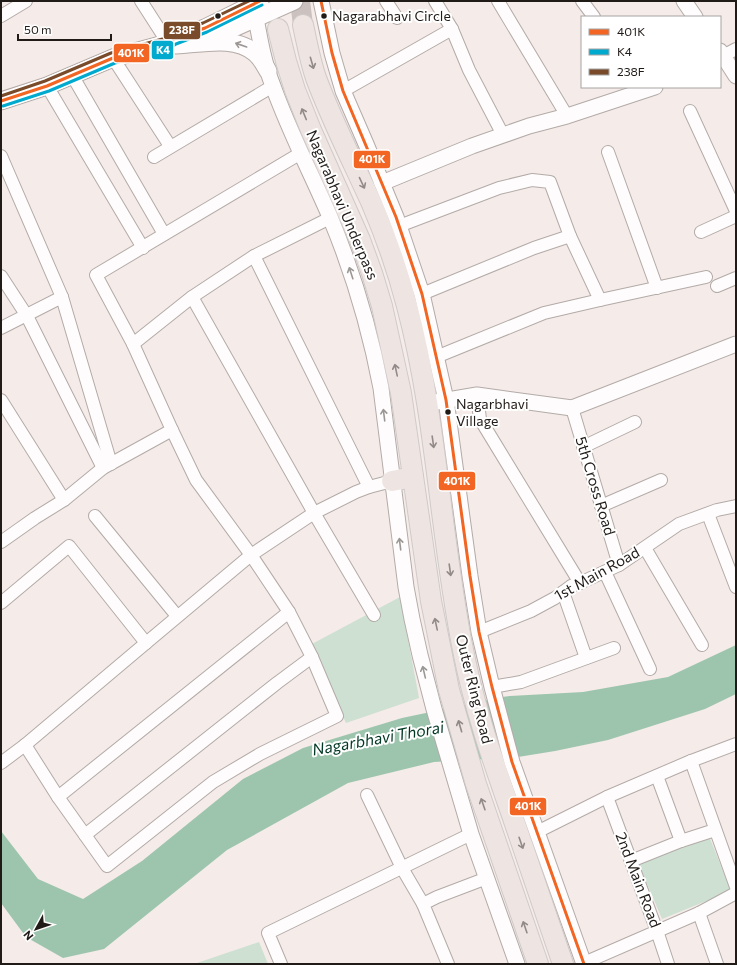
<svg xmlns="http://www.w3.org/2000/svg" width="737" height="965" font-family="Commissioner,sans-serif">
  <rect width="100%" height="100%" fill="#f5ebe8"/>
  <g fill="#cde0d2">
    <path d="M 400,597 L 419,698 L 346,723 L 310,645 Z"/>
    <path d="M 705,826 L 731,891 L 662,919 L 635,855 Z"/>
    <path d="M 259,942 L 268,964 L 194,964 Z"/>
  </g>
  <path fill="#9dc5ad" d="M 736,645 L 736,694 L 705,709 L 608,740 L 555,751 L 518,757 L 434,762 L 348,783 L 227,850 L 104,949 L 63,958 L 26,937 L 1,903 L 1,831 L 38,879 L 83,899 L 142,861 L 243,779 L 303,748 L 402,718 L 502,697 L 510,696 L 583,692 L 668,677 Z"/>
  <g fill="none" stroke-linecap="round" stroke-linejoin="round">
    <path stroke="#cbc1be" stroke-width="20" stroke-dasharray="20 10" stroke-linecap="butt" d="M 300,1 L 303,25"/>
    <defs>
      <g id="minor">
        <path d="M 141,1 L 168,43"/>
        <path d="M 386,1 L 397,18"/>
        <path d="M 435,1 L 452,29 L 469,70 L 503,135"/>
        <path d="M 498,1 L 567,116"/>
        <path d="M 582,1 L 594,17"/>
        <path d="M 1,16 L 26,1"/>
        <path d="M 723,56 L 736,49"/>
        <path d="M 113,58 L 170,146"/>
        <path d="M 72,75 L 164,234"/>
        <path d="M 47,86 L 143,248"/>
        <path d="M 343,91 L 452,29"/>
        <path d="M 690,111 L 736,211"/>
        <path d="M 608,152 L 657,288"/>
        <path d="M 1,156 L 62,297 L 111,464"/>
        <path d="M 154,157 L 273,86"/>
        <path d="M 399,226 L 499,188 L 532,180 L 550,182 L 570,236"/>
        <path d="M 701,232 L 736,216"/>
        <path d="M 254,256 L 369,487"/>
        <path d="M 1,276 L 27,316 L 103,468"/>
        <path d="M 717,286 L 736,278"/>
        <path d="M 422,294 L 534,248 L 570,236 L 600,300 L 706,277"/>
        <path d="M 192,297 L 314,513 L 374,615"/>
        <path d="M 1,328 L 62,297"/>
        <path d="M 133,344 L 192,297 L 254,256 L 330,218"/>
        <path d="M 436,357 L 544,313 L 600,300"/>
        <path d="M 477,395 L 480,419 L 580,583"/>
        <path d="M 1,400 L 64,500"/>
        <path d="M 572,408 L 619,565"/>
        <path d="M 583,447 L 635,422"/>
        <path d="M 601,506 L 661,480"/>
        <path d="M 708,514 L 736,587"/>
        <path d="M 95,516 L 177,616"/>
        <path d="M 1,542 L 35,518 L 64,500 L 103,468 L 172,430"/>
        <path d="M 645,548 L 702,645"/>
        <path d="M 605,572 L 650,669"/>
        <path d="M 563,592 L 586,658"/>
        <path d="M 1,603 L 69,546 L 146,643 L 251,555 L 314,513 L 356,492 L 369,487 L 392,481"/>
        <path d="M 479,632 L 531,611 L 555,598 L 571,586 L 580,583 L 619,565 L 679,524 L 717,510 L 736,506"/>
        <path d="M 492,687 L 521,682 L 614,648"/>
        <path d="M 25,745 L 58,797 L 107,866 L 213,782 L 260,754 L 337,716 L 312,657 L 289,612 L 251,555 L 196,480 L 172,430 L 133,344 L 96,275 L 301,153"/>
        <path d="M 691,761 L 736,887"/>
        <path d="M 1,763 L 25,745 L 146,643"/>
        <path d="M 657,776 L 681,841"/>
        <path d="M 367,795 L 402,868 L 423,904"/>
        <path d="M 58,797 L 289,612"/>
        <path d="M 607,797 L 657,931 L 668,964"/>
        <path d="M 537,832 L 607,797 L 691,761 L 736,744"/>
        <path d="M 85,835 L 277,683 L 312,657"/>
        <path d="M 631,861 L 681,841 L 715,830"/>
        <path d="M 699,913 L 717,964"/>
        <path d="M 584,963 L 699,913 L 736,893"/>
        <path d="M 281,964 L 268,933 L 471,834"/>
        <path d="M 448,964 L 423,904 L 437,897 L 487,878"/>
      </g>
      <g id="tertiary">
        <path d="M 321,1 L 332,53 L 343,91 L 366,144 L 396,217 L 422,294 L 446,400 L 470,576 L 479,632 L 492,687 L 512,762 L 584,964"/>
        <path d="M 684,1 L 695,17"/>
        <path d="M 254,7 C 259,34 263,61 273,86 C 289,131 311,173 330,217 C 353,272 370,330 381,388 L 406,587 L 412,619 L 420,655 L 434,709 L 471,834 L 517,964"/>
        <path d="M 720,51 L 736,76"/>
        <path d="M 382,183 L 472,146 L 529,126 L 567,116 L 655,87"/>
        <path d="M 436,402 L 477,395 L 572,408 L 736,344"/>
      </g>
      <g id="secondary">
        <path d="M 207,40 L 294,1"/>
        <path d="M 176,45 C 201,44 235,35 255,53 C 261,58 264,64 268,71"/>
        <path d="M 1,101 L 47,86 L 113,58 L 168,43 L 174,39 L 205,28 L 260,1"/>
      </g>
      <g id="trunk">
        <path d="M 303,25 C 307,43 310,61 316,78 C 332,121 353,162 372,204 C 386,237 398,271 407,306 C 437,419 440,536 463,650 C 474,707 493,761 512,815 C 529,865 546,914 563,964"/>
        <path d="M 278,29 L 286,61 L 295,90 L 311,130 L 360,240 L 372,273 L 382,306 L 401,393 L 431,601 L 449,690 L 476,784 L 538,964"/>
        <path d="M 392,481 L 413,477"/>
      </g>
    </defs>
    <use href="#minor" stroke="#b3aba8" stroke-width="14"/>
    <use href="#tertiary" stroke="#b3aba8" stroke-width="17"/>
    <use href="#secondary" stroke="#b3aba8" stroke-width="19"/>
    <use href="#trunk" stroke="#cfcac9" stroke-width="22"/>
    <use href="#minor" stroke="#fefcfc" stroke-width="12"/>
    <use href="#tertiary" stroke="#fefcfc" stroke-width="15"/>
    <use href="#secondary" stroke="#fefcfc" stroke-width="17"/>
    <use href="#trunk" stroke="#eee5e2" stroke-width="20"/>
    <defs>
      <g id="bus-1">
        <path d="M 321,1 L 332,53 L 343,91 L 396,217 L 422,294 L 446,400 L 470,576 L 479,632 L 492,687 L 512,762 L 584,964"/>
        <path d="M 1,101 L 47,86 L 113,58 L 168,43 L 174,39 L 205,28 L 260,1"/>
      </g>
      <path id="bus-2" d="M 3,106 L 49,91 L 115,63 L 170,48 L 176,44 L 207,32 L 262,5"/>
      <path id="bus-3" d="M 1,96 L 45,81 L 111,53 L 166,38 L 172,34 L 203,23 L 249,1"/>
    </defs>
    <use href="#bus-1" stroke="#fff" stroke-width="6"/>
    <use href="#bus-2" stroke="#fff" stroke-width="6"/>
    <use href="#bus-3" stroke="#fff" stroke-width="6"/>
    <use href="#bus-1" stroke="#f26522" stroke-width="3"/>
    <use href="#bus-2" stroke="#00a9ce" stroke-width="3"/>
    <use href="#bus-3" stroke="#7a4b2a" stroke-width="3"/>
  </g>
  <defs><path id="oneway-shaft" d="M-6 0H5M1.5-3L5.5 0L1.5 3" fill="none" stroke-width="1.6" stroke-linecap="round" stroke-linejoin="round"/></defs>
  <g stroke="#9b9795">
    <use href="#oneway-shaft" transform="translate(241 45) rotate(-161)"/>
    <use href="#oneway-shaft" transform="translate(351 273) rotate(-108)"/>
    <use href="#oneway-shaft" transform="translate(384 415) rotate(-97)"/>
    <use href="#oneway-shaft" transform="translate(400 544) rotate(-97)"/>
    <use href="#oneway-shaft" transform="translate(424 672) rotate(-103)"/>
  </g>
  <g stroke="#928a87">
    <use href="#oneway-shaft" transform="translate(312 63) rotate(74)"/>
    <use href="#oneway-shaft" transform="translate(304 114) rotate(-112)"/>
    <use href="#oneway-shaft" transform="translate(362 183) rotate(65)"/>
    <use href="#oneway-shaft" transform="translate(396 370) rotate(-102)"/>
    <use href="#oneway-shaft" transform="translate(433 442) rotate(82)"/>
    <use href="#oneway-shaft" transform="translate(450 570) rotate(82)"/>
    <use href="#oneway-shaft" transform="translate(436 624) rotate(-102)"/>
    <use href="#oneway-shaft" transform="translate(460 726) rotate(-106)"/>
    <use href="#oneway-shaft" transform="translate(483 804) rotate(-109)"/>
    <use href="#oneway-shaft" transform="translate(521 843) rotate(71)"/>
    <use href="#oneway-shaft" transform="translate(525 927) rotate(-109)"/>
  </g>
  <g fill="#211b18" stroke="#fff" stroke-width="1.5">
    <circle cx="218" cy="16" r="3.5"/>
    <circle cx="324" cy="16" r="3.5"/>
    <circle cx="448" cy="412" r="3.5"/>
  </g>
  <g text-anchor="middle" stroke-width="4" stroke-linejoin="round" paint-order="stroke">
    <g font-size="14" fill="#211b18" stroke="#fff" text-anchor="start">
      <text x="332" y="21">Nagarabhavi Circle</text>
      <text x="456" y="409">Nagarbhavi<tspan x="456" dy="17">Village</tspan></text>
    </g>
    <g font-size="15" fill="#211b18" stroke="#fff">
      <text transform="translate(342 205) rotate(67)" y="5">Nagarabhavi Underpass</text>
      <text transform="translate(595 486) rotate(73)" y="5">5th Cross Road</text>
      <text transform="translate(597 574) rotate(-29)" y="5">1st Main Road</text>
      <text transform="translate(474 689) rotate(76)" y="5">Outer Ring Road</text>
      <text transform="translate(638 880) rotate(69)" y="5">2nd Main Road</text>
    </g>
    <g font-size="16" font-style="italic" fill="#023823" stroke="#fff">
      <text transform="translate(378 738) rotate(-10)" y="6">Nagarbhavi Thorai</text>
    </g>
  </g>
  <g stroke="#fff" stroke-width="1.5">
    <rect x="163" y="21" width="38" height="19" rx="4" fill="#7a4b2a"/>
    <rect x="151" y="40" width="23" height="20" rx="4" fill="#00a9ce"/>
    <rect x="113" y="43" width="37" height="20" rx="4" fill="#f26522"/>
    <rect x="353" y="150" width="38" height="19" rx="4" fill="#f26522"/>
    <rect x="438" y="471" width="38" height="20" rx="4" fill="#f26522"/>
    <rect x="509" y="797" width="38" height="19" rx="4" fill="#f26522"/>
  </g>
  <g font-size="11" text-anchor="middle" font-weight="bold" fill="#fff">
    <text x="182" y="34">238F</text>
    <text x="163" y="54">K4</text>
    <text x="131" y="57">401K</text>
    <text x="372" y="163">401K</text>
    <text x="457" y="485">401K</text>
    <text x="528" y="810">401K</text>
  </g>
  <rect width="737" height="965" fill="none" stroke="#211b18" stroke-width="4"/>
  <rect x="581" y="16" width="140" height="72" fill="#ffffff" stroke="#a6a4a3"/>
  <rect x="589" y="29" width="20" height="6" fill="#f26522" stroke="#a6a4a3"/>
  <text x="617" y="36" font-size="12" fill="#211b18">401K</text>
  <rect x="589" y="49" width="20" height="6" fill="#00a9ce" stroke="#a6a4a3"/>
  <text x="617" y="56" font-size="12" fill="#211b18">K4</text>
  <rect x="589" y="69" width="20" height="6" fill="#7a4b2a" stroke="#a6a4a3"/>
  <text x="617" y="76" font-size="12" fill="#211b18">238F</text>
  <g transform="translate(36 929) rotate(230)" stroke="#ffffff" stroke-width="3" paint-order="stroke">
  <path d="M0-3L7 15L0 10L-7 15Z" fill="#211b18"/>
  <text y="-6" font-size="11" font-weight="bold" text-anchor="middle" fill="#211b18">N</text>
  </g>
  <path d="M18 34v6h93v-6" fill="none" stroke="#211b18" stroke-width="2"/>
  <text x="24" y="34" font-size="12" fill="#211b18" stroke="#ffffff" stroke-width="3" paint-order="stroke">50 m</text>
</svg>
